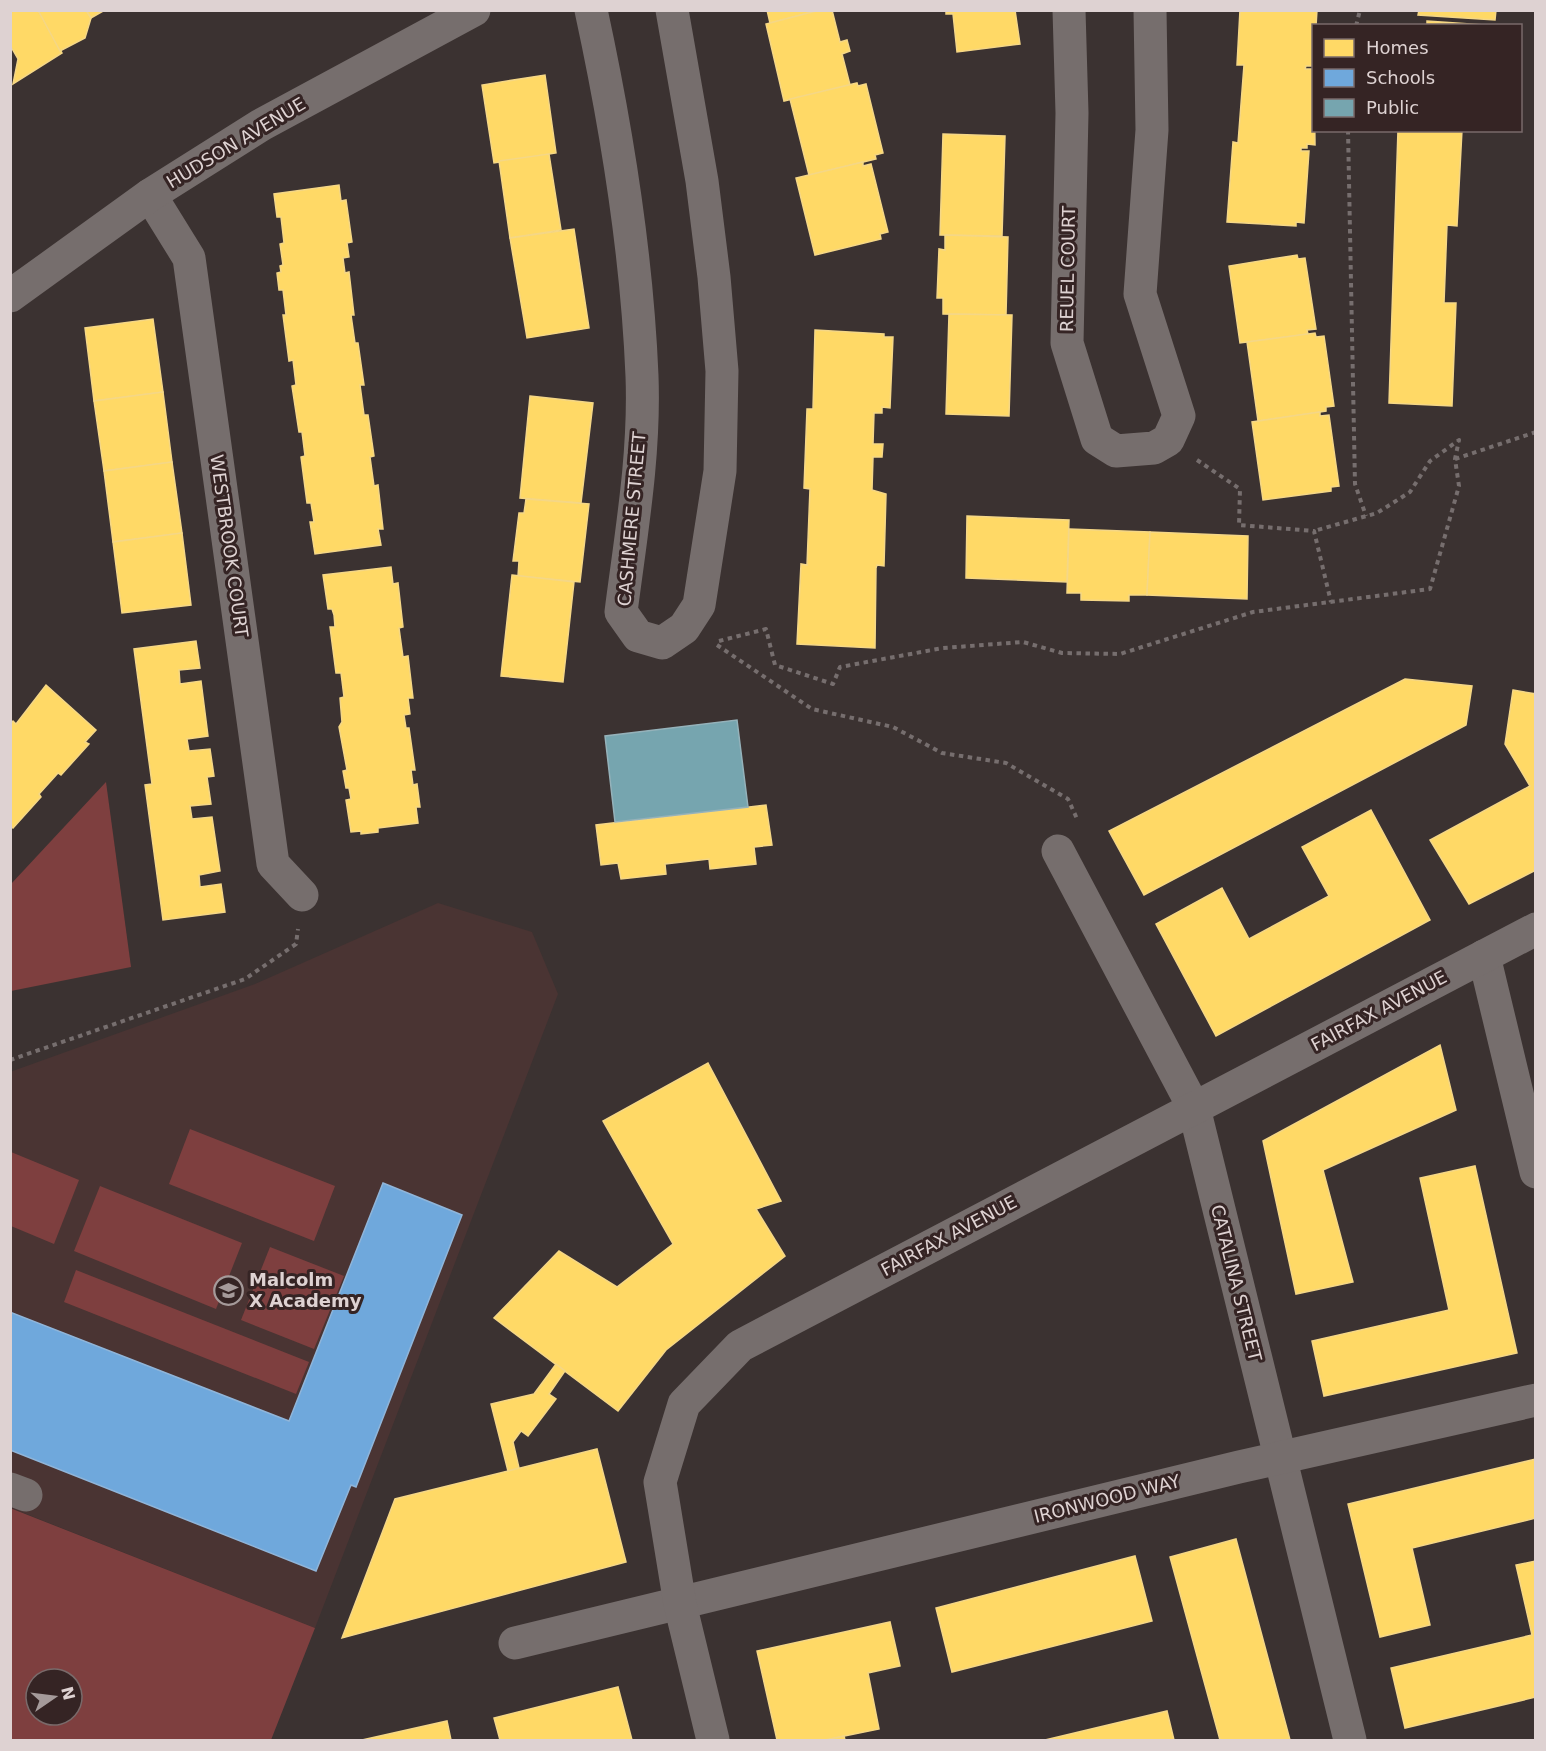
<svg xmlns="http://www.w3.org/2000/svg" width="1546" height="1751" font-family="'DejaVu Sans',sans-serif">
  <rect width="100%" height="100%" fill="#3b3231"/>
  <path fill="#4a3433" d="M 438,903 L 532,932 L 558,994 L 315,1628 L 11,1508 L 10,1072 L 255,984 Z"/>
  <g fill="#7e3f3f" fill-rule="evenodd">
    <path d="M 106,782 L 131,967 L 11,991 L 11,884 Z"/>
    <path d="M 190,1129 L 335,1186 L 314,1241 L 169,1184 Z"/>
    <path d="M 11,1152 L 79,1180 L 54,1244 L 11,1226 Z"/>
    <path d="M 100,1186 L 242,1243 L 216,1309 L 74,1251 Z"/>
    <path d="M 270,1247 L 344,1276 L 314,1349 L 241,1320 Z"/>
    <path d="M 76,1270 L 309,1362 L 296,1394 L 64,1302 Z"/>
    <path d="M 10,1508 L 315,1628 L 271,1740 L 11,1740 ZM 36,1679 L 72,1679 L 72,1715 L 36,1715 Z"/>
  </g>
  <g fill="#ffd966" stroke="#f5d786" stroke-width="1.5">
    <path d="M 10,10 L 38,10 L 62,53 L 13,84 L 18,59 L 10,45 Z"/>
    <path d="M 38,10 L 86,10 L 91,18 L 85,38 L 60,51 Z"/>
    <path d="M 86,10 L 105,10 L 91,18 Z"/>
    <path d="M 767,10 L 820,10 L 770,23 Z"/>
    <path d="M 820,10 L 832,10 L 840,42 L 847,40 L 850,51 L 842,54 L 850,85 L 784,101 L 766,24 Z"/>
    <path d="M 946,10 L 1015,10 L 1020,44 L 957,52 L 953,14 L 946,14 Z"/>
    <path d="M 1240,10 L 1317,10 L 1316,26 L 1314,26 L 1314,66 L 1306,66 L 1305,69 L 1312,69 L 1314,73 L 1315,145 L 1307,144 L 1307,148 L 1301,148 L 1301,151 L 1309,151 L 1304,223 L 1296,222 L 1296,226 L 1227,222 L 1233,142 L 1238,143 L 1244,65 L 1237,65 Z"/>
    <path d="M 1419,10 L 1496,10 L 1495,20 L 1418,15 Z"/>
    <path d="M 1427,21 L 1485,25 L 1427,26 Z"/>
    <path d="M 545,75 L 556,153 L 494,163 L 482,85 Z"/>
    <path d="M 857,83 L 858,86 L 866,84 L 883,153 L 875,155 L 876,159 L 809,175 L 790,99 Z"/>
    <path d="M 1398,130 L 1462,130 L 1457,226 L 1447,225 L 1444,303 L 1456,303 L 1452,406 L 1389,403 Z"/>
    <path d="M 943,134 L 1005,136 L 1002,236 L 940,235 Z"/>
    <path d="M 549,154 L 561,230 L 510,238 L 499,161 Z"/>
    <path d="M 863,162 L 863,166 L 871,164 L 888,232 L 880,234 L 881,239 L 815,255 L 796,178 Z"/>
    <path d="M 339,185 L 341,201 L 346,200 L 352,242 L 347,243 L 349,257 L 343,258 L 345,273 L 349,272 L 354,315 L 351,315 L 355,343 L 358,343 L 364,385 L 360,385 L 364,415 L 368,415 L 374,456 L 370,457 L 374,486 L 378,485 L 383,529 L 378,529 L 381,545 L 315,554 L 310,522 L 314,522 L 311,503 L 307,503 L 301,457 L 305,456 L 302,432 L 299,432 L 292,386 L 296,385 L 293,360 L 289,361 L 283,315 L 286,315 L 283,290 L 279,290 L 277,273 L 281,272 L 280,266 L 283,265 L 280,244 L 284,243 L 281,217 L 277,217 L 274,194 Z"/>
    <path d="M 574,229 L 589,328 L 527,338 L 510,238 Z"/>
    <path d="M 945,235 L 1008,237 L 1006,315 L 943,314 L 943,298 L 937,298 L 939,249 L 945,250 Z"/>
    <path d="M 1297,255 L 1298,259 L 1305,258 L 1316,329 L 1307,330 L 1308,334 L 1240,343 L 1229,266 Z"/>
    <path d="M 949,314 L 1012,315 L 1009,416 L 946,414 Z"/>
    <path d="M 153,319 L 163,392 L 94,401 L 85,328 Z"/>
    <path d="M 815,330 L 884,334 L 884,337 L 893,337 L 890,408 L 882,407 L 882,413 L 874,413 L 873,444 L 883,444 L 882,457 L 873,457 L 872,490 L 886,494 L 884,566 L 877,565 L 876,568 L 875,648 L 797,644 L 801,564 L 807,565 L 810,489 L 804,488 L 807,409 L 813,409 Z"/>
    <path d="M 1315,333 L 1316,337 L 1324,336 L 1334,406 L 1326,407 L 1326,411 L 1258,421 L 1247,342 Z"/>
    <path d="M 163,392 L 172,462 L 104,471 L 94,401 Z"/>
    <path d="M 530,396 L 593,403 L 581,503 L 520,498 Z"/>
    <path d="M 1320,412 L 1320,416 L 1329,415 L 1339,486 L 1331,487 L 1331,491 L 1263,500 L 1252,422 Z"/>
    <path d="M 172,462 L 182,533 L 113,542 L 104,471 Z"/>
    <path d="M 526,499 L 589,504 L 580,582 L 518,576 L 519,561 L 513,561 L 519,513 L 524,513 Z"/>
    <path d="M 967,516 L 1069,520 L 1067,582 L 966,578 Z"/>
    <path d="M 1069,529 L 1150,532 L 1147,595 L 1129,595 L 1129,601 L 1081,600 L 1081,593 L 1067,593 Z"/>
    <path d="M 1150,532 L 1248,536 L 1247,599 L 1147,595 Z"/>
    <path d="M 182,533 L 191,605 L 122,613 L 113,542 Z"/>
    <path d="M 391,567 L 393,584 L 398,583 L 403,627 L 399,628 L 403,657 L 408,656 L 413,698 L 408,698 L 410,714 L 404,715 L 406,728 L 409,728 L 415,770 L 411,770 L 413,785 L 417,784 L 420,807 L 416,807 L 418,823 L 378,828 L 378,832 L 361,834 L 361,831 L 351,832 L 346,800 L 351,799 L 349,788 L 346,788 L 343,771 L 347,770 L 339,727 L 342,722 L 340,698 L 344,697 L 341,673 L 336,673 L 330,627 L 335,627 L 334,615 L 332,609 L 328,609 L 323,575 Z"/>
    <path d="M 512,575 L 574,582 L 563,682 L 501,676 Z"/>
    <path d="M 196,641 L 200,668 L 179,670 L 180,684 L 201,681 L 208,736 L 187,739 L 189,751 L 210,749 L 214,776 L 207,777 L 211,804 L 190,806 L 192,819 L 212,817 L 220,871 L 199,875 L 200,887 L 221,884 L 225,912 L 163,920 L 145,785 L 152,784 L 134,649 Z"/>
    <path d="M 1405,679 L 1472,686 L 1466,725 L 1144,895 L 1109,831 Z"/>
    <path d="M 46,685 L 96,730 L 85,742 L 89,744 L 61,775 L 58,773 L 39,794 L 41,797 L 13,828 L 10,826 L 10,724 L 13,721 L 16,724 Z"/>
    <path d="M 1513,690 L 1536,694 L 1536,870 L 1469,904 L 1430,840 L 1530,786 L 1505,744 Z"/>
    <path d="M 766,805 L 772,845 L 754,847 L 756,864 L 710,869 L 709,859 L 665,864 L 666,874 L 621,879 L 618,863 L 601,865 L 596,825 Z"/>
    <path d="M 1371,810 L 1430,920 L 1216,1036 L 1156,924 L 1222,888 L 1249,939 L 1329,896 L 1302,847 Z"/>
    <path d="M 1440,1045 L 1456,1110 L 1323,1170 L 1353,1282 L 1296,1294 L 1263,1141 Z"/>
    <path d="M 708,1063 L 781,1201 L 756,1209 L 785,1256 L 666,1350 L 618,1411 L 494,1318 L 559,1251 L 617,1287 L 673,1244 L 603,1121 Z"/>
    <path d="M 1475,1166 L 1517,1353 L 1324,1396 L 1312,1341 L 1449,1310 L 1420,1178 Z"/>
    <path d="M 556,1364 L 565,1371 L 549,1394 L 556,1399 L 528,1436 L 521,1431 L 513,1442 L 519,1468 L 508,1471 L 491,1404 L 534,1394 Z"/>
    <path d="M 597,1449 L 626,1562 L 342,1638 L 395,1499 Z"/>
    <path d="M 1536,1459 L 1536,1518 L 1412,1548 L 1430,1625 L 1380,1637 L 1348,1504 Z"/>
    <path d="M 1236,1539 L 1290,1740 L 1220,1740 L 1170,1557 Z"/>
    <path d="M 1135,1556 L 1152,1621 L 952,1672 L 936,1608 Z"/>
    <path d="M 1536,1561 L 1536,1697 L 1405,1728 L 1391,1668 L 1532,1635 L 1516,1565 Z"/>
    <path d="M 890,1622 L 900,1666 L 868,1673 L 879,1729 L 825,1740 L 777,1740 L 757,1651 Z"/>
    <path d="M 618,1687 L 632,1740 L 500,1740 L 494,1718 Z"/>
    <path d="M 1167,1711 L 1174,1740 L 1045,1740 Z"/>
    <path d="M 447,1721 L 451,1740 L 362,1740 Z"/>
    <path d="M 844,1736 L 845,1740 L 830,1740 L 830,1739 Z"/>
  </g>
  <path fill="#6fa8dc" stroke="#90b5d9" stroke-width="1.5" d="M 383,1183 L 462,1215 L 356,1487 L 351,1485 L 316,1571 L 10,1450 L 10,1312 L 289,1421 Z"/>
  <path fill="#76a5af" stroke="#95b2ba" stroke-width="1.5" d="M 737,720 L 748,807 L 615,822 L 605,736 Z"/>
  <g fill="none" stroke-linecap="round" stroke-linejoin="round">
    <g stroke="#766e6e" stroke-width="4" stroke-dasharray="4.5 4.5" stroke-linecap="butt">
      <path d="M 1356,26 L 1360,10"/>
      <path d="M 1348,130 L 1355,484 L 1366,516"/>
      <path d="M 1455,459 L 1536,432"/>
      <path d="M 1197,460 L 1240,489 L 1239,525 L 1314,531 L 1331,602"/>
      <path d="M 719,641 L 766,629 L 775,665 L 833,684 L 840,667 L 943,648 L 1023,642 L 1062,653 L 1120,654 L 1253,612 L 1430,589 L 1459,486 L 1455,459 L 1459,440 L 1430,461 L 1410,492 L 1377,513 L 1314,531"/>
      <path d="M 717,645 L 812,709 L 893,727 L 942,753 L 1006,763 L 1068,799 L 1078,821"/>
      <path d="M 10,1060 L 245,979 L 296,944 L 298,929"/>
    </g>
    <g stroke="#766e6d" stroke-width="33">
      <path d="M 591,10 C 617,130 637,254 642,376 C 645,455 631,534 621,612 L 638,636 L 662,643 L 684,628 L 699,605 L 720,471 L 722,371 L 714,277 L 702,181 L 672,10"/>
      <path d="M 1069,10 L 1072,113 L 1067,343 L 1097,439 L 1116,451 L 1154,448 L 1168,440 L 1179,416 L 1140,294 L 1152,130 L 1150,10"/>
      <path d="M 150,195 L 189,258 L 273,864 L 302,895"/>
      <path d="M 10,296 L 150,195 L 261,125 L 474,10"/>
      <path d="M 1058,851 L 1194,1108 L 1350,1740"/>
      <path d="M 1484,956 L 1536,1172"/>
      <path d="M 10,1489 L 26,1495"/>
      <path d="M 515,1643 L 1239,1467 L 1536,1400"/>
      <path d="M 713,1740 L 680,1604 L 660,1482 L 684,1404 L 740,1346 L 1536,929"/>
    </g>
  </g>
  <defs>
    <symbol id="school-ring" viewBox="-11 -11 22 22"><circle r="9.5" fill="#352424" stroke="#a59a9a" stroke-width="1.5"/><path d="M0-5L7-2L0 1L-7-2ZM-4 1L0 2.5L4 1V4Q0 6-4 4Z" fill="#a59a9a"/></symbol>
  </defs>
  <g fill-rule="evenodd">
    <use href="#school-ring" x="212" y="1274" width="33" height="33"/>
  </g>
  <g text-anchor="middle" stroke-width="6" stroke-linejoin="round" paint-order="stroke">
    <g font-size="18" fill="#ded2d2" stroke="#352424">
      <text transform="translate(236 143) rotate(-31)" y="6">HUDSON AVENUE</text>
      <text transform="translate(1068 269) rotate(-89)" y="6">REUEL COURT</text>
      <text transform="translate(632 519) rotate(-85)" y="6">CASHMERE STREET</text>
      <text transform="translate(229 546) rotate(82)" y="6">WESTBROOK COURT</text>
      <text transform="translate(1379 1011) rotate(-28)" y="6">FAIRFAX AVENUE</text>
      <text transform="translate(949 1236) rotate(-28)" y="6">FAIRFAX AVENUE</text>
      <text transform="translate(1236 1283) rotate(76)" y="6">CATALINA STREET</text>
      <text transform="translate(1107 1499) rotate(-14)" y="6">IRONWOOD WAY</text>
    </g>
    <g font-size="18" font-weight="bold" fill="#ded2d2" stroke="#352424" text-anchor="start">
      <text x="249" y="1286">Malcolm<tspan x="249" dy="21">X Academy</tspan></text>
    </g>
  </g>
  <rect width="1546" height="1751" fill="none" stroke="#ded2d2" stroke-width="24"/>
  <rect x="1312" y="24" width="210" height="108" fill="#352424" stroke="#796a6a" stroke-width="1.5"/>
  <rect x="1324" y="39" width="30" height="18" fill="#ffd966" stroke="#796a6a" stroke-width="1.5"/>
  <text x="1366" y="54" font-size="18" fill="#ded2d2">Homes</text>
  <rect x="1324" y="69" width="30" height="18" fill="#6fa8dc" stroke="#796a6a" stroke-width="1.5"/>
  <text x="1366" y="84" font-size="18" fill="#ded2d2">Schools</text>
  <rect x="1324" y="99" width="30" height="18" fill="#76a5af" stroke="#796a6a" stroke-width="1.5"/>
  <text x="1366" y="114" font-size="18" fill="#ded2d2">Public</text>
  <g transform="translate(54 1697) rotate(76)"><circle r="28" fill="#352424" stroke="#796a6a" stroke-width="1.5"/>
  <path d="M0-4.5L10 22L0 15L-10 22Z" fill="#a59a9a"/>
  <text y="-9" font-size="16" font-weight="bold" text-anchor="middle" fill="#ded2d2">N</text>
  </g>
</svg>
